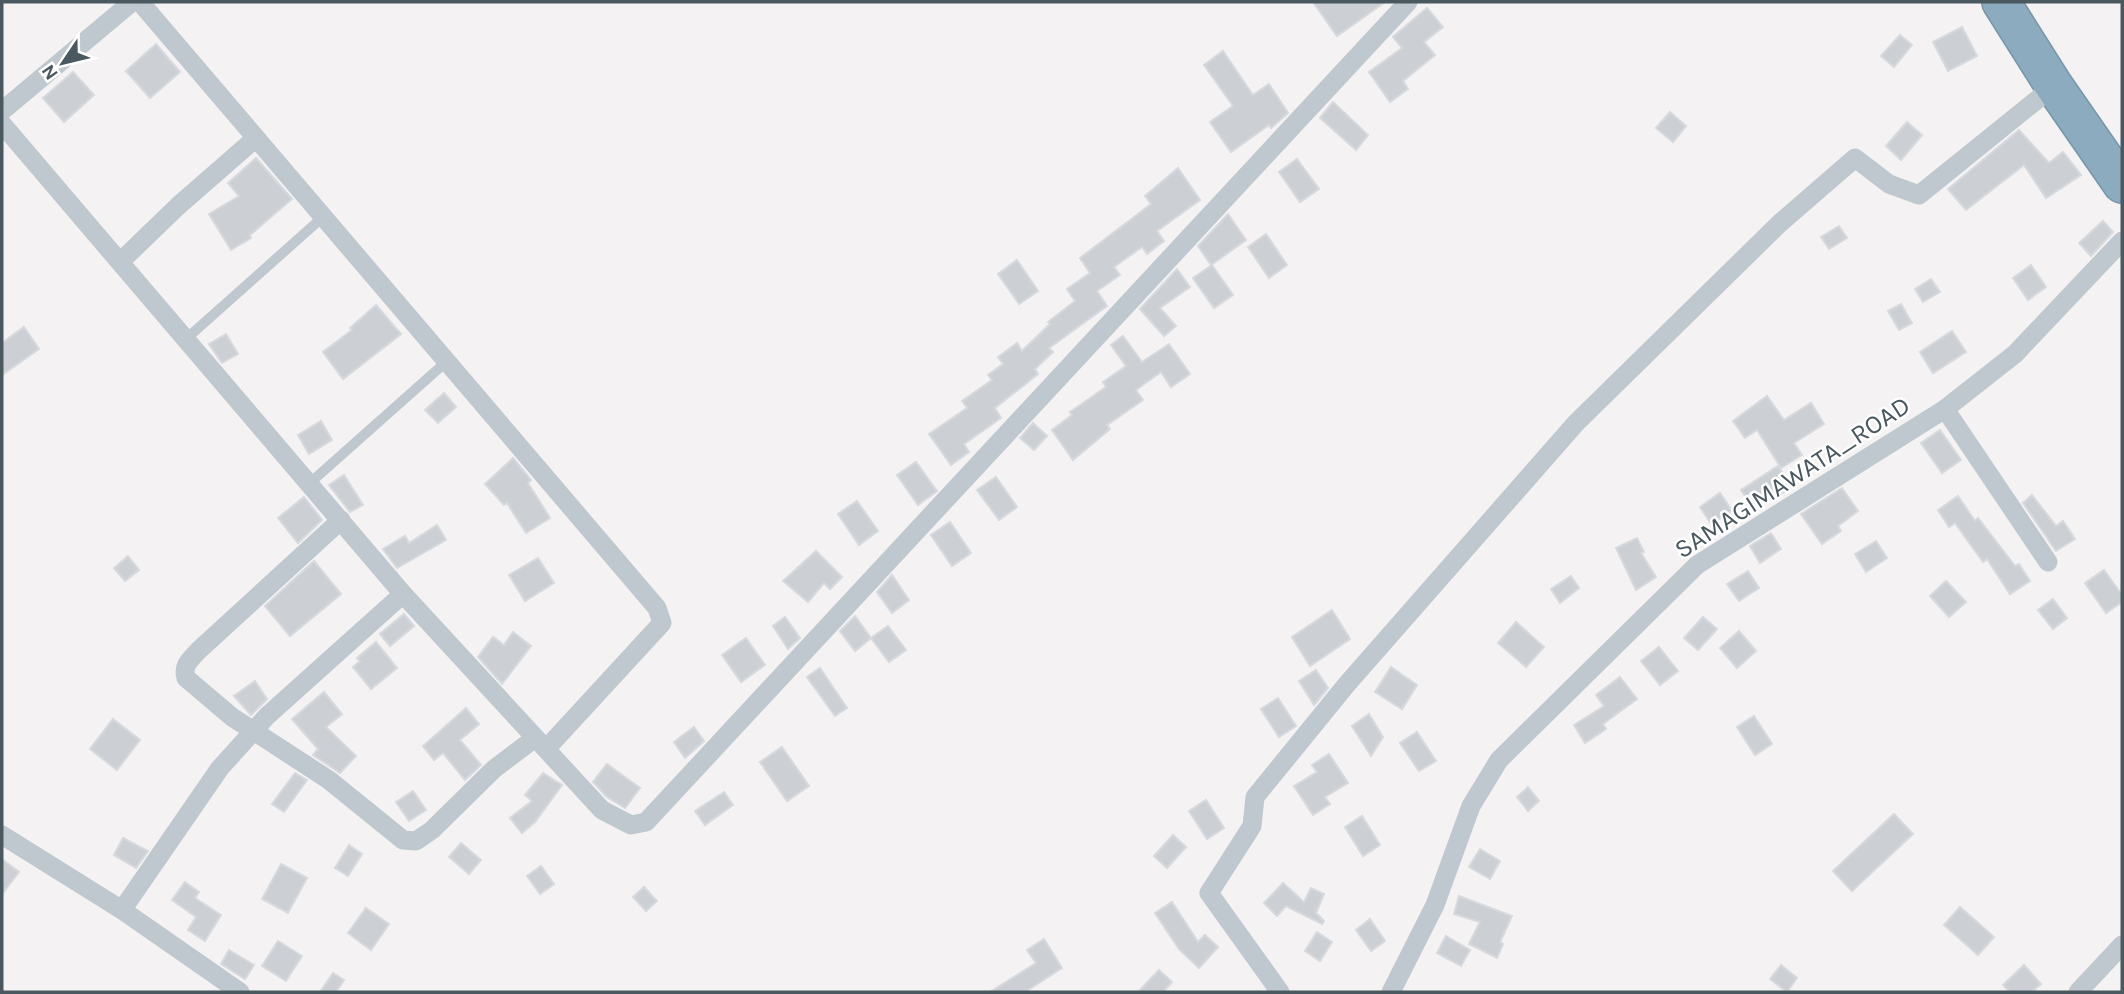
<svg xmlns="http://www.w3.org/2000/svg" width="2124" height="994" font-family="Karla,sans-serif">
  <rect width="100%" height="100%" fill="#f4f2f2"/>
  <g fill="#ccd0d4" stroke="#d6d9dd" stroke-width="2">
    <path d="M 1313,2 L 1385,2 L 1337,36 Z"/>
    <path d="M 1427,8 L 1443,27 L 1424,42 L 1435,55 L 1403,81 L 1408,89 L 1390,102 L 1369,72 L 1402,48 L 1393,37 Z"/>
    <path d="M 1962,27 L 1977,56 L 1948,71 L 1933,42 Z"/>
    <path d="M 1900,35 L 1912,45 L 1894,67 L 1881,56 Z"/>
    <path d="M 156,44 L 180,72 L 150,98 L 126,71 Z"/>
    <path d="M 1223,51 L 1253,95 L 1269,84 L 1288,113 L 1271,128 L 1269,125 L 1231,152 L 1210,122 L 1233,106 L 1204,65 Z"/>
    <path d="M 73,72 L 94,95 L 64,122 L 43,98 Z"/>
    <path d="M 1333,102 L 1368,135 L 1356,150 L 1320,118 Z"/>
    <path d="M 1670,112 L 1686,126 L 1673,142 L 1656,128 Z"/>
    <path d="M 1907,122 L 1922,135 L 1901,160 L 1886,146 Z"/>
    <path d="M 2019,130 L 2049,163 L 2063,152 L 2081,175 L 2046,198 L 2024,165 L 1966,210 L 1948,189 Z"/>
    <path d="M 256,158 L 292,199 L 250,235 L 251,238 L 231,250 L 209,214 L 239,196 L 228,183 Z"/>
    <path d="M 1297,159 L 1319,189 L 1300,202 L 1279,172 Z"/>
    <path d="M 1178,168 L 1200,200 L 1157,231 L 1164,241 L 1147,254 L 1142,247 L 1114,267 L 1120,275 L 1097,291 L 1107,306 L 1049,348 L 1053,352 L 1035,369 L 1038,374 L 995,408 L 1001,418 L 964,444 L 969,452 L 951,465 L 929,434 L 967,408 L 962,401 L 992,380 L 988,375 L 1003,364 L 998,357 L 1017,343 L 1022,351 L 1050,324 L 1048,322 L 1075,301 L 1067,289 L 1090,273 L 1080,258 L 1151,204 L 1145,196 Z"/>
    <path d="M 1228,214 L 1246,240 L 1211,265 L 1198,246 Z"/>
    <path d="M 2103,221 L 2113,232 L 2091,256 L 2079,243 Z"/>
    <path d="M 1839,226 L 1847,238 L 1829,249 L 1821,237 Z"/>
    <path d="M 1266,234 L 1287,265 L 1269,278 L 1248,247 Z"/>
    <path d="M 1017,260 L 1038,291 L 1019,304 L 998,274 Z"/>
    <path d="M 1212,265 L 1233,295 L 1214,308 L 1193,278 Z"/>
    <path d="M 2031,265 L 2046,287 L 2028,300 L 2013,278 Z"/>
    <path d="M 1177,269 L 1190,287 L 1160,308 L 1176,326 L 1164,336 L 1140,309 Z"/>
    <path d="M 1931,279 L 1940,292 L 1923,302 L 1915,289 Z"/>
    <path d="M 1901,304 L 1912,323 L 1899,330 L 1888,311 Z"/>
    <path d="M 376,305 L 401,334 L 343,379 L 323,352 L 352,330 L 350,328 Z"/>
    <path d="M 24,327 L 39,349 L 2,375 L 2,343 Z"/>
    <path d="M 1952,331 L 1966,352 L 1933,373 L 1920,352 Z"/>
    <path d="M 226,334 L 238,354 L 222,363 L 209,344 Z"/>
    <path d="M 1123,336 L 1142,362 L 1169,344 L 1190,374 L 1171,387 L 1161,372 L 1136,390 L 1143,400 L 1107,425 L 1110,429 L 1073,460 L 1052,430 L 1072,415 L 1070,412 L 1106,387 L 1103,382 L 1126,366 L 1111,345 Z"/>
    <path d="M 444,393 L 456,407 L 438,423 L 425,410 Z"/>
    <path d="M 1767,396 L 1784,420 L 1811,403 L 1824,424 L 1794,443 L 1802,455 L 1781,468 L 1757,430 L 1745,438 L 1733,421 Z"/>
    <path d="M 321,421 L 332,440 L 309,454 L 298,435 Z"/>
    <path d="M 1033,423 L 1047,436 L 1034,450 L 1020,438 Z"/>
    <path d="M 1940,430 L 1961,460 L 1942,473 L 1921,443 Z"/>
    <path d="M 513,458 L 531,480 L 528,483 L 550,518 L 526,533 L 507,503 L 504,505 L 485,484 Z"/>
    <path d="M 916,462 L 937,491 L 918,505 L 897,475 Z"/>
    <path d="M 1778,466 L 1792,487 L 1779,495 L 1777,492 L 1752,507 L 1741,490 Z"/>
    <path d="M 344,475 L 363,505 L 350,512 L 329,485 Z"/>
    <path d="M 996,477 L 1017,507 L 999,520 L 977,490 Z"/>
    <path d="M 1842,488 L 1858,511 L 1838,526 L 1841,531 L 1822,544 L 1801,514 Z"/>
    <path d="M 1720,493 L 1732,511 L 1711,524 L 1700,507 Z"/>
    <path d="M 2032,495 L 2056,526 L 2063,521 L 2075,539 L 2056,551 L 2023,503 Z"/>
    <path d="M 1958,496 L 1975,521 L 1978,518 L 2015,566 L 2019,564 L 2030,581 L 2010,594 L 1987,559 L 1983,562 L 1955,523 L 1949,527 L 1938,510 Z"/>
    <path d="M 304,497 L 322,520 L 298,543 L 278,518 Z"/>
    <path d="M 857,501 L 878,531 L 859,545 L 838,514 Z"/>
    <path d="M 950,522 L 971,553 L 952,566 L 931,535 Z"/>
    <path d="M 437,525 L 446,540 L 397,568 L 383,549 L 405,536 L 409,543 Z"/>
    <path d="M 1771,533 L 1781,549 L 1760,563 L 1750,546 Z"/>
    <path d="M 1637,538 L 1644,552 L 1641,553 L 1656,577 L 1636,590 L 1616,548 Z"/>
    <path d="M 1876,541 L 1887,558 L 1866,572 L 1855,554 Z"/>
    <path d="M 816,551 L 842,577 L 830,589 L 824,583 L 808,602 L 783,581 Z"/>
    <path d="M 128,556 L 139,570 L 125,581 L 114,568 Z"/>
    <path d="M 538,558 L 554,583 L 525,601 L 509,575 Z"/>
    <path d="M 314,561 L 341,594 L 290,636 L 265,606 Z"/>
    <path d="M 2104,570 L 2122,595 L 2122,602 L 2106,613 L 2085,583 Z"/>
    <path d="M 1748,571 L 1759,588 L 1739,601 L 1727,584 Z"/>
    <path d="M 892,575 L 909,600 L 892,613 L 877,592 Z"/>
    <path d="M 1571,576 L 1579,588 L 1560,603 L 1551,589 Z"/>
    <path d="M 1946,581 L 1966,602 L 1949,617 L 1930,596 Z"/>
    <path d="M 2053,599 L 2067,618 L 2053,629 L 2038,610 Z"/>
    <path d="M 1332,610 L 1350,639 L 1310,666 L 1292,637 Z"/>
    <path d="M 404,614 L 414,626 L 390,646 L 380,634 Z"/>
    <path d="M 855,616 L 871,638 L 855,651 L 840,631 Z"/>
    <path d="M 785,617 L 800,638 L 788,649 L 773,626 Z"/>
    <path d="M 1703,617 L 1717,629 L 1698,650 L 1684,638 Z"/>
    <path d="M 1516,622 L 1544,647 L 1526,667 L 1498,643 Z"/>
    <path d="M 888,626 L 906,650 L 889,662 L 871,638 Z"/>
    <path d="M 1739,631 L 1756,651 L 1737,668 L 1720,648 Z"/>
    <path d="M 513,632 L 531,646 L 502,684 L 478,657 L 493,637 L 504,645 Z"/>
    <path d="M 746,638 L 765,665 L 741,682 L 722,655 Z"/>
    <path d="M 376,642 L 397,668 L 371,689 L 353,667 L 360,661 L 357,658 Z"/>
    <path d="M 1659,647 L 1678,671 L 1660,685 L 1641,661 Z"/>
    <path d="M 1391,667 L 1417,685 L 1402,709 L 1375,692 Z"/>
    <path d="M 820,668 L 847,708 L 835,716 L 807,677 Z"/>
    <path d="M 1316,670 L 1328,688 L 1314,705 L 1299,681 Z"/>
    <path d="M 1620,677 L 1637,699 L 1603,724 L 1606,729 L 1585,743 L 1574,725 L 1604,706 L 1596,695 Z"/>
    <path d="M 255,681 L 267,699 L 251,715 L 234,696 Z"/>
    <path d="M 324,692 L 342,714 L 326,727 L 356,756 L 340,773 L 313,755 L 318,749 L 292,719 Z"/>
    <path d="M 1278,698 L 1296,726 L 1279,737 L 1261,709 Z"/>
    <path d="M 466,708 L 479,724 L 460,740 L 481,765 L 465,780 L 443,753 L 434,760 L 423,746 Z"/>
    <path d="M 1369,714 L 1383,737 L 1371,756 L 1352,726 Z"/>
    <path d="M 1754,716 L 1772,744 L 1755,755 L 1737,727 Z"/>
    <path d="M 113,719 L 140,740 L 117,770 L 90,749 Z"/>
    <path d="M 694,727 L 704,741 L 685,758 L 674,742 Z"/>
    <path d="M 1417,732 L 1436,761 L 1419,771 L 1400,743 Z"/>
    <path d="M 782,747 L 809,786 L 787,801 L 760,762 Z"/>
    <path d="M 1329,754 L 1348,783 L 1325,797 L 1330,804 L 1313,815 L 1294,786 L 1317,772 L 1312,765 Z"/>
    <path d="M 607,764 L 640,788 L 625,808 L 607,797 L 593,782 Z"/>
    <path d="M 295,773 L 307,780 L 284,812 L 272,804 Z"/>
    <path d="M 543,773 L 562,785 L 535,822 L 522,833 L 510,818 L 532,801 L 525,795 Z"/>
    <path d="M 1528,787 L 1539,801 L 1528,811 L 1517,797 Z"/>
    <path d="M 413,791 L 426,810 L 409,821 L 396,802 Z"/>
    <path d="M 724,792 L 733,805 L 705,825 L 695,811 Z"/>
    <path d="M 1206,800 L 1224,828 L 1207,839 L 1189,811 Z"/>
    <path d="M 1894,814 L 1913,834 L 1852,891 L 1833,871 Z"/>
    <path d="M 1362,816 L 1380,845 L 1363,856 L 1345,827 Z"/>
    <path d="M 1173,835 L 1186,847 L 1167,868 L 1154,856 Z"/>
    <path d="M 123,838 L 148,851 L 136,868 L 114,855 Z"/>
    <path d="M 461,843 L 481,860 L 469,874 L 449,857 Z"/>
    <path d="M 349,845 L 362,854 L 348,876 L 335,868 Z"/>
    <path d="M 1480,849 L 1500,861 L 1490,879 L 1469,867 Z"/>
    <path d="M 2,859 L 19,872 L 2,894 Z"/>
    <path d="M 281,864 L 307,878 L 288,913 L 262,899 Z"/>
    <path d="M 541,866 L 554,884 L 540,894 L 527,876 Z"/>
    <path d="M 185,882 L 199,892 L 195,898 L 221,915 L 205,941 L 188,930 L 196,917 L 172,900 Z"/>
    <path d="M 1283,883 L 1304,902 L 1311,888 L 1324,894 L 1316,913 L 1324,921 L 1322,924 L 1286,906 L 1277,916 L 1264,903 Z"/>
    <path d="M 644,887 L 657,901 L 646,911 L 633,897 Z"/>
    <path d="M 1459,896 L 1512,916 L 1500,942 L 1503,944 L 1497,958 L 1469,944 L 1480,922 L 1454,914 Z"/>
    <path d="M 1172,902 L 1198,942 L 1205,935 L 1218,947 L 1199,968 L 1179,949 L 1155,913 Z"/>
    <path d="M 1960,907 L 1994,937 L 1978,955 L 1944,925 Z"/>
    <path d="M 366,908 L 389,924 L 371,950 L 348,933 Z"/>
    <path d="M 1370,919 L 1385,941 L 1371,951 L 1356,930 Z"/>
    <path d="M 1317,932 L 1332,942 L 1320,961 L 1305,951 Z"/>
    <path d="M 1446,936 L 1470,950 L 1461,966 L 1437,953 Z"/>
    <path d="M 1044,939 L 1062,968 L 1025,992 L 990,992 L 1036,963 L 1027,950 Z"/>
    <path d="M 278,941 L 302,956 L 286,981 L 262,966 Z"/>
    <path d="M 229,950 L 254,965 L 245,979 L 221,964 Z"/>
    <path d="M 1781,965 L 1797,978 L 1787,992 L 1770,979 Z"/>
    <path d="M 2024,965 L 2041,984 L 2032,992 L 2010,992 L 2003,985 Z"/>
    <path d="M 1159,970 L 1172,982 L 1163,992 L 1138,992 Z"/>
    <path d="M 333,973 L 344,980 L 336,992 L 320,992 Z"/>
  </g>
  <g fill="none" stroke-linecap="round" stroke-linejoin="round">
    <defs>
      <path id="highway" d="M 2001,2 L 2054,86 L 2122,184"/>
    </defs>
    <use href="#highway" stroke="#7796aa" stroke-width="40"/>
    <g stroke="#bec8ce" stroke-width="10">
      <path d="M 186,339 L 324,216"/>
      <path d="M 311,482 L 446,362"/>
    </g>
    <g stroke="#bec8ce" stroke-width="19">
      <path d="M 140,2 L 657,608 L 662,623 L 546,749"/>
      <path d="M 2,111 L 132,2"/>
      <path d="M 2,124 L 403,594 L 602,810 L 631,825 L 646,822 L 1408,2"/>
      <path d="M 120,262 L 178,206 L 256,138"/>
      <path d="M 1945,409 L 2048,562"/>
      <path d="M 341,520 L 199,650 C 191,659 182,665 186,678 L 232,717 L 329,780 L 403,840 L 416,841 L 432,830 L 494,769 L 535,738"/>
      <path d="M 2,835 L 122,910 L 240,992"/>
      <path d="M 122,910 L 220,768 L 267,716 L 403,594"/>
      <path d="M 1280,992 L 1209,893 L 1252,826 L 1255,797 L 1347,684 L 1576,423 L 1780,223 L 1855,158 L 1889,184 L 1919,195 L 2054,86"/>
      <path d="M 1391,992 L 1435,905 L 1471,806 L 1499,760 L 1697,565 L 1945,409 L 2015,354 L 2122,241"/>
      <path d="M 2078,992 L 2122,945"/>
    </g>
    <use href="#highway" stroke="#8cabbe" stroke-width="37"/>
  </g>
  <g text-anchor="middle" stroke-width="5" stroke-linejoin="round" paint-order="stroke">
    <g font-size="26" fill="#4a585f" stroke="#fff">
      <text transform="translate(1792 477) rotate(-33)" y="9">SAMAGIMAWATA_ROAD</text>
    </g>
  </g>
  <rect width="2124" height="994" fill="none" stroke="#4a585f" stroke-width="7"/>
  <g transform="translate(63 63) rotate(235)" stroke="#ffffff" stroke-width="5" paint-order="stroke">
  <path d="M0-5L12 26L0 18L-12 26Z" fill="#4a585f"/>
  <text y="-10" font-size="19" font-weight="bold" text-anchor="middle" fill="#4a585f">N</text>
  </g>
</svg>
